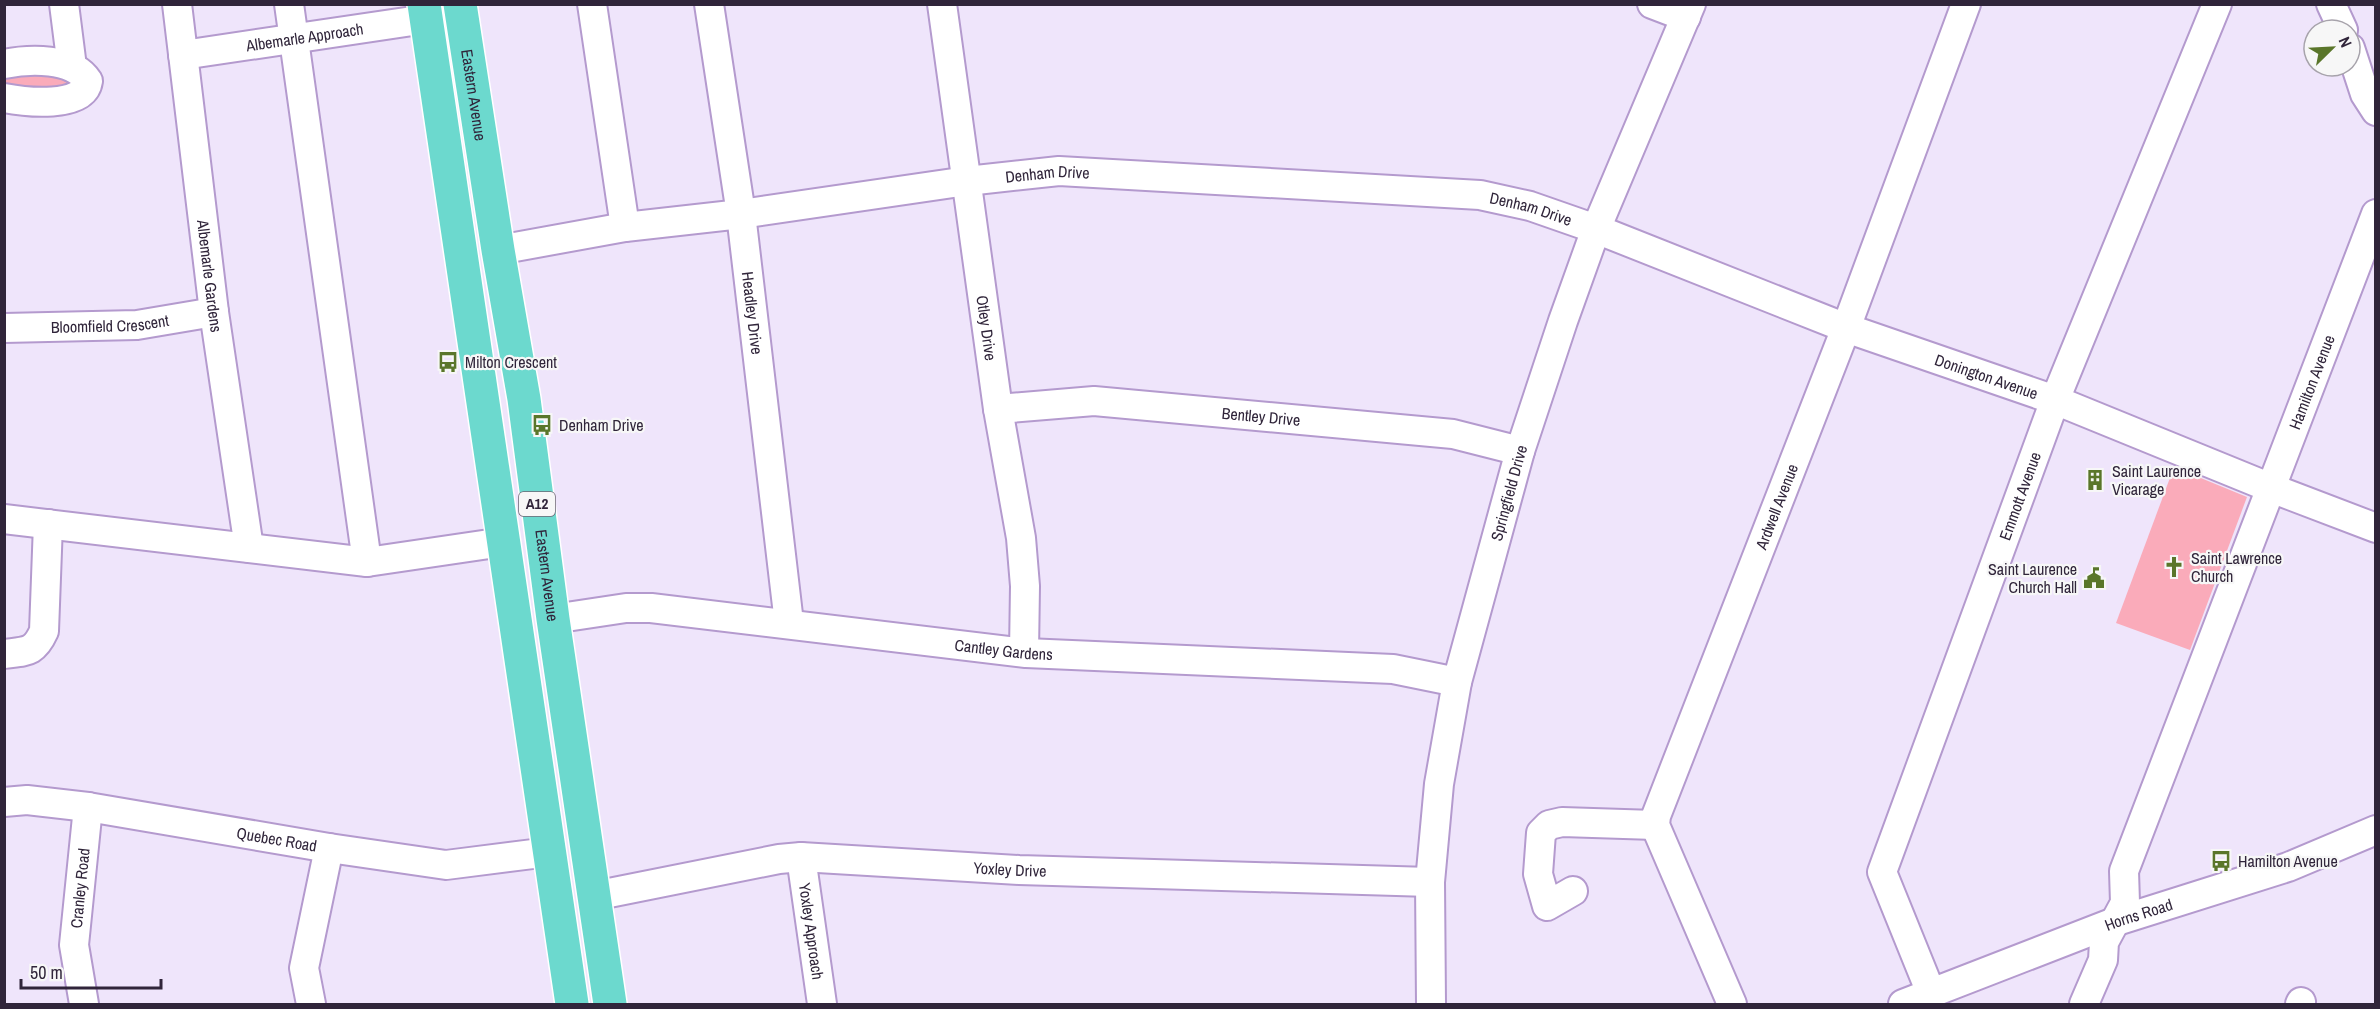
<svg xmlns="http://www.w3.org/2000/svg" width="2380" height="1009" font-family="'Archivo Narrow',sans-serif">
  <rect width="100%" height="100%" fill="#efe5fb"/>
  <g fill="#faabba">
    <path d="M 29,68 L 77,84 L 5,93 L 5,70 Z"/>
    <path d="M 2174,467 L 2247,497 L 2190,650 L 2116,623 Z"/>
  </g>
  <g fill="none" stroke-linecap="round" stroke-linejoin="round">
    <defs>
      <g id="minor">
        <path d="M 64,4 L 72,67"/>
        <path id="s1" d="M 177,4 L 214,312 L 249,548"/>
        <path d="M 289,4 L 367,562"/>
        <path d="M 592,4 L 625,227"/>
        <path id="s2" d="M 709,4 L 741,214 L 789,623"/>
        <path id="s3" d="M 942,4 L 998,409 L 1021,538 L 1025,586 L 1024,652"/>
        <path d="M 1652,4 L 1686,17"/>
        <path d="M 2331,4 L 2343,30"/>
        <path d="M 2350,48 L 2365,94 L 2376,111"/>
        <path id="s4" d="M 183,55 L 426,19"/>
        <path d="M 4,64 C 29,59 73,57 88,81 C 84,109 25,102 4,98"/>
        <path id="s5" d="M 498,250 L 625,227 L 741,214 L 967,181 L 1059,171 L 1480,195 L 1530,206 L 1596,229 L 1846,328 L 2055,400 L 2271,488 L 2376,528"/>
        <path id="s6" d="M 4,328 L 137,325 L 214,312"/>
        <path id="s7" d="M 998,409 L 1094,401 L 1453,434 L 1520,451"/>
        <path d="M 4,519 L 367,562 L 503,542"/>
        <path id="s8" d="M 553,619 L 626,608 L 651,608 L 1026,653 L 1393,669 L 1457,682"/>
        <path d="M 4,654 C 27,651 34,653 44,631 L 48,524"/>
        <path id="s9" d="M 4,802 L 27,800 L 88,807 L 329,848 L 446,865 L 549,852"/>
        <path id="s10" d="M 801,857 L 822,1004"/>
        <path d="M 1573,891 L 1547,906 L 1538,874 L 1541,833 L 1549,825 L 1562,822 L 1655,825"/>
        <path id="s11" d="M 594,896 L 779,859 L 801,857 L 1019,870 L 1430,882"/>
        <path id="s12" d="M 1931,993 L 1882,872 L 2055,400 L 2217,4"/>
        <path id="s13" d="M 84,1004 L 74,945 L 88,807"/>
        <path d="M 311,1004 L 304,968 L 329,848"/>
        <path id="s14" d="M 1431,1004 L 1430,882 L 1439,784 L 1457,682 L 1520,451 L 1563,321 L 1596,229 L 1691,4"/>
        <path id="s15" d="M 1732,1004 L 1655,825 L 1656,816 L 1846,328 L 1966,4"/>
        <path id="s16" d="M 1903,1004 L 2117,921 L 2288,867 L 2376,830"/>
        <path id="s17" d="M 2084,1004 L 2103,960 L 2104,942 L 2125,903 L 2124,871 L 2376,214"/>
        <path d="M 2300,1004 L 2301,1002"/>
      </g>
      <g id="highway">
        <path d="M 424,4 L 572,1004"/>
        <path id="s18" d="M 460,4 L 498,250 L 524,399 L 553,619 L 610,1004"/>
      </g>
    </defs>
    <use href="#minor" stroke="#b49ace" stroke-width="32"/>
    <use href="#highway" stroke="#fff" stroke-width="36"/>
    <use href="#minor" stroke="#fff" stroke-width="28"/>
    <use href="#highway" stroke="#6cd9ce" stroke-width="33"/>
  </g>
  <defs>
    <symbol id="bus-bare" viewBox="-9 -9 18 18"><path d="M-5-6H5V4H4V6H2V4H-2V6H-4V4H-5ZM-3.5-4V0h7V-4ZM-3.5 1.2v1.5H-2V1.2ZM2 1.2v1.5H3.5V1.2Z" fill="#5a762a" stroke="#f7f7f7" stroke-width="2.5" paint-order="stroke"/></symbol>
    <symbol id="building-bare" viewBox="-9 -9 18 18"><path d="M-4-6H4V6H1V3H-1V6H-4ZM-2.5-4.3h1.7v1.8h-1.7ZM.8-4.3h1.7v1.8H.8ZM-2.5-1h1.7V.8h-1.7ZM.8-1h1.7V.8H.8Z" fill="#5a762a" stroke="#f7f7f7" stroke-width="2.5" paint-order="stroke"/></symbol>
    <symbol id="church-bare" viewBox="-9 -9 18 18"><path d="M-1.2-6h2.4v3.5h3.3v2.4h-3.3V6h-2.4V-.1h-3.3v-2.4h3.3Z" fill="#5a762a" stroke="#f7f7f7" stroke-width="2.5" paint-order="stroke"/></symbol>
    <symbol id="civic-bare" viewBox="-9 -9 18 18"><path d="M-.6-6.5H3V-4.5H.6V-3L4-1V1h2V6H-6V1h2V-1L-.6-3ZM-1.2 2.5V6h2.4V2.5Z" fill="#5a762a" stroke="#f7f7f7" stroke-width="2.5" paint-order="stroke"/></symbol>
  </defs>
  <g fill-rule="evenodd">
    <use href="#bus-bare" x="433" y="347" width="30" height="30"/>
    <use href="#bus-bare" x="527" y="410" width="30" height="30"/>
    <use href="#building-bare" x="2080" y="465" width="30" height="30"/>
    <use href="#church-bare" x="2159" y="552" width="30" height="30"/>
    <use href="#civic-bare" x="2079" y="563" width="30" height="30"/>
    <use href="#bus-bare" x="2206" y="846" width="30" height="30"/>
  </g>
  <g text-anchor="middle" stroke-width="4.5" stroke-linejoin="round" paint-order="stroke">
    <rect fill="#f7f7f7" stroke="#6c6473" stroke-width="1.5" x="519" y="492" width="36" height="24" rx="4.5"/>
    <g font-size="15" font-weight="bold" fill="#30253a">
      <text x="537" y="509">A12</text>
    </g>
    <g font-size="16" fill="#30253a" stroke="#f7f7f7">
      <text dy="6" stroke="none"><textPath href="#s4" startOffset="123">Albemarle Approach</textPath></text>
      <text dy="6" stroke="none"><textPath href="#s18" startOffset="92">Eastern Avenue</textPath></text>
      <text dy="6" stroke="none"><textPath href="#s5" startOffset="555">Denham Drive</textPath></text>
      <text dy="6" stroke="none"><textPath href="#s5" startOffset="1041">Denham Drive</textPath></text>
      <text dy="6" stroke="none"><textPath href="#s1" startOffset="274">Albemarle Gardens</textPath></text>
      <text dy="6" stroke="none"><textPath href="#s2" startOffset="312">Headley Drive</textPath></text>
      <text dy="6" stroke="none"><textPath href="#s6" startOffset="106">Bloomfield Crescent</textPath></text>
      <text dy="6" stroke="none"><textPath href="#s3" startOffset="327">Otley Drive</textPath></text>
      <text dy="6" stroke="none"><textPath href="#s5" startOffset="1527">Donington Avenue</textPath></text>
      <text dy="6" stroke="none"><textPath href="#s17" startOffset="666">Hamilton Avenue</textPath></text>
      <text dy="6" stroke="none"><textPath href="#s7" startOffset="264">Bentley Drive</textPath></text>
      <text dy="6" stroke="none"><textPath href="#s14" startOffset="520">Springfield Drive</textPath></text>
      <text dy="6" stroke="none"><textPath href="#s12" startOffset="531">Emmott Avenue</textPath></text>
      <text dy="6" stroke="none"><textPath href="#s15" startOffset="536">Ardwell Avenue</textPath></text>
      <text dy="6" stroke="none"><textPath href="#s18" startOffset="578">Eastern Avenue</textPath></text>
      <text dy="6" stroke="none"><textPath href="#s8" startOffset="454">Cantley Gardens</textPath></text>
      <text dy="6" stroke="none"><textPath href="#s9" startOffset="276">Quebec Road</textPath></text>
      <text dy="6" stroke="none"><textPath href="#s11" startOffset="420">Yoxley Drive</textPath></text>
      <text dy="6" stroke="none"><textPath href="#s13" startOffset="117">Cranley Road</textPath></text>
      <text dy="6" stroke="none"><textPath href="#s16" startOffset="252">Horns Road</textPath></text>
      <text dy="6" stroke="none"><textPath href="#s10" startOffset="75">Yoxley Approach</textPath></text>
    </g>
    <g font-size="16" fill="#30253a" stroke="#f7f7f7" text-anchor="start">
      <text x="465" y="368">Milton Crescent</text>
      <text x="559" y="431">Denham Drive</text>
      <text x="2112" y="477">Saint Laurence<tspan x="2112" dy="18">Vicarage</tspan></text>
      <text x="2191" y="564">Saint Lawrence<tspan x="2191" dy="18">Church</tspan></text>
      <text x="2077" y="575" text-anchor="end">Saint Laurence<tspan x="2077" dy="18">Church Hall</tspan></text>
      <text x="2238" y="867">Hamilton Avenue</text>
    </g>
  </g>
  <rect width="2380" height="1009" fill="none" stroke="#30253a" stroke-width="12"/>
  <g transform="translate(2332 48) rotate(66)"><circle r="28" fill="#f7f7f7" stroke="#a7a3ab" stroke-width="1.5"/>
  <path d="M0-4.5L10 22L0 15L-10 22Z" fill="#5a762a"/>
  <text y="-9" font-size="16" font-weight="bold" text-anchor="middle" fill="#30253a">N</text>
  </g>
  <path d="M21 979v9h140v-9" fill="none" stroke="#30253a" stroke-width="3"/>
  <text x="30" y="979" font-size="18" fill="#30253a" stroke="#f7f7f7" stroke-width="4.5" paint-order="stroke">50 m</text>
</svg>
